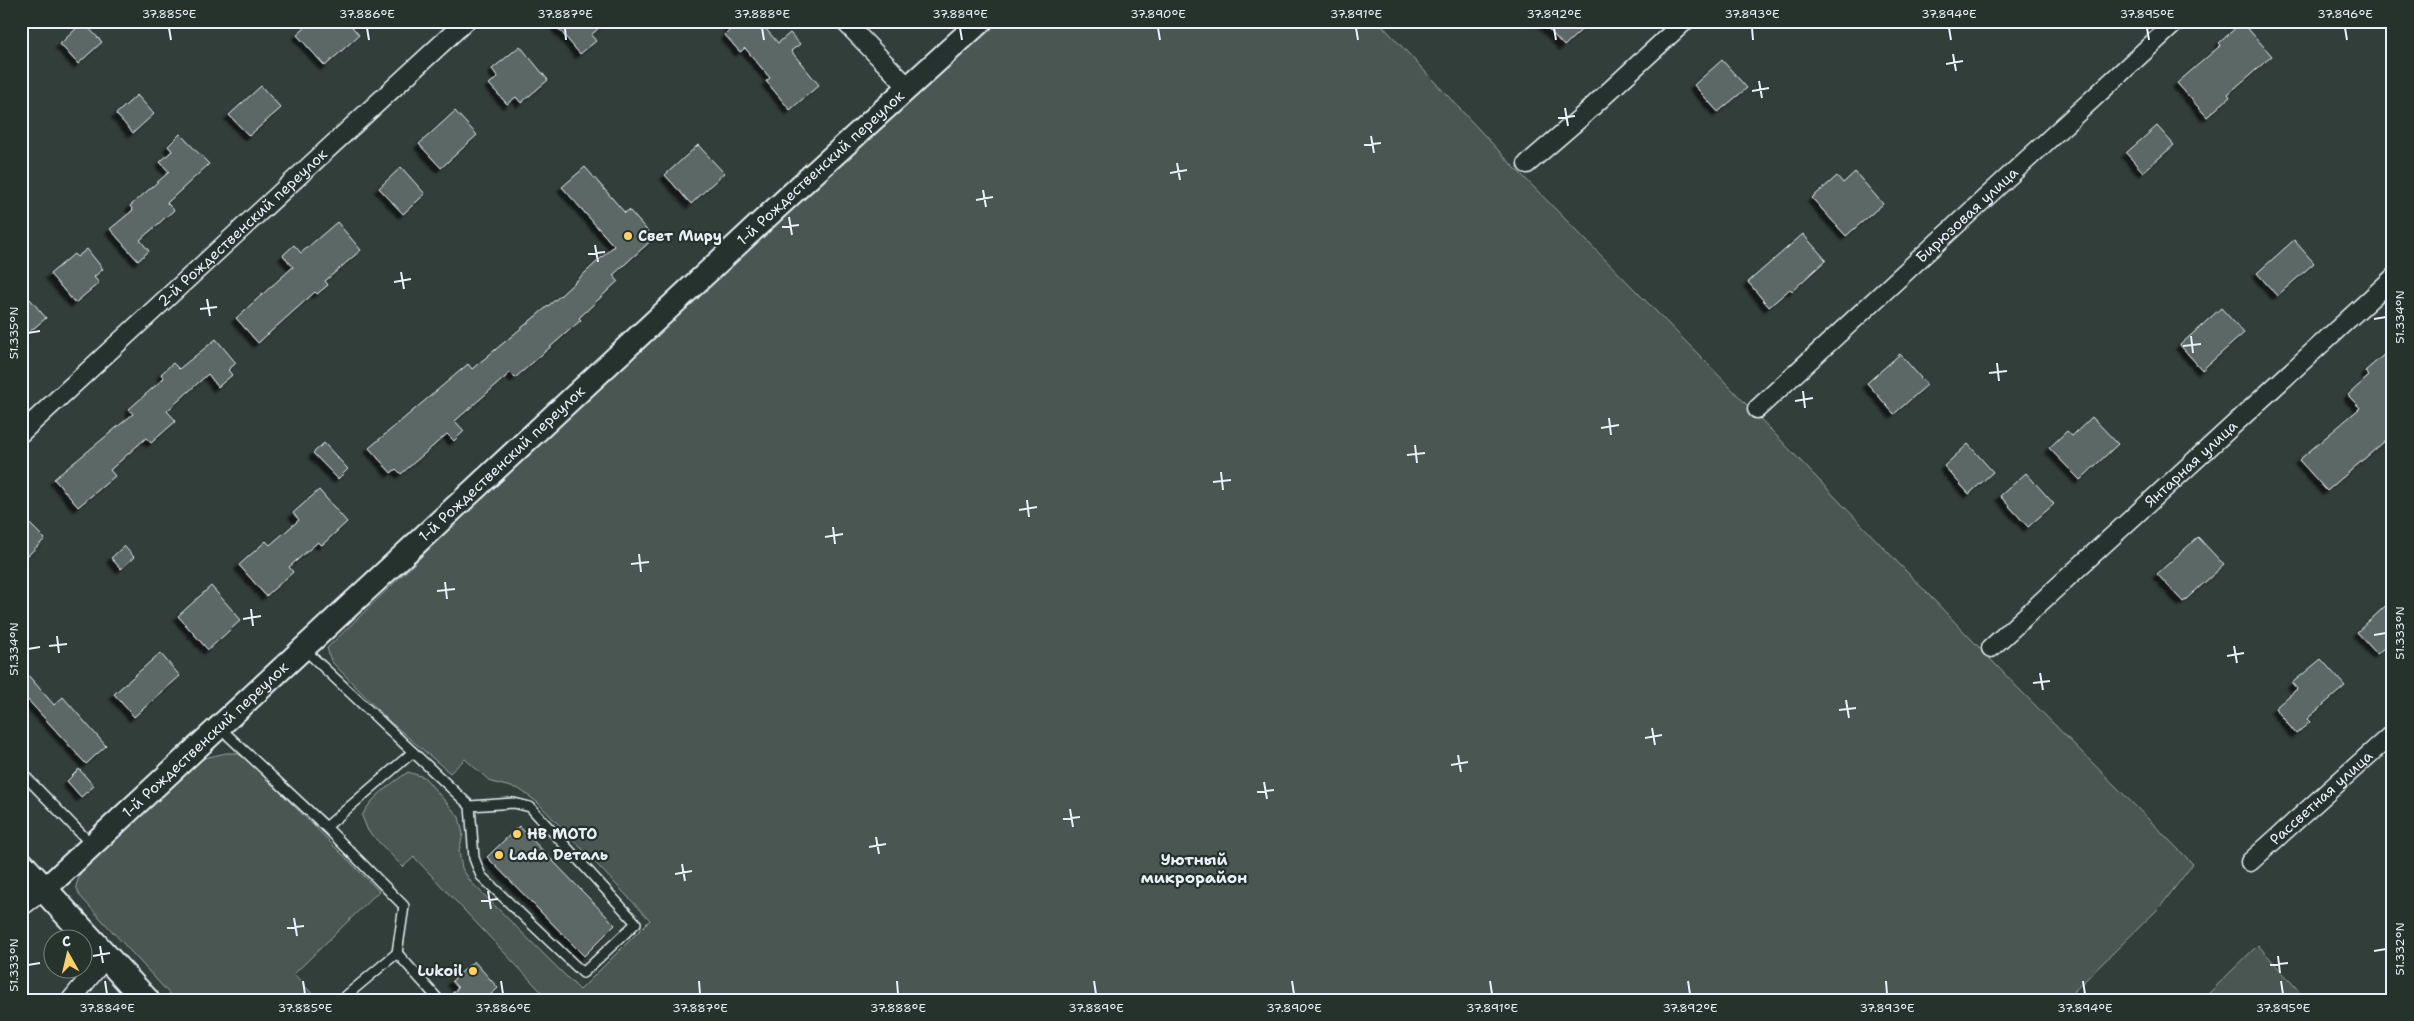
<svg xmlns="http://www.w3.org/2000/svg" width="2414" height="1021" font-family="'Shantell Sans',sans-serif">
  <defs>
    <filter id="shadow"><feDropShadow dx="-4.5" dy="4.5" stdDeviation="1" flood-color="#0009"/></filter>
  </defs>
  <rect width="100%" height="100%" fill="#323e39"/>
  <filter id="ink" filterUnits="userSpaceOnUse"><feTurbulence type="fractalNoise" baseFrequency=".02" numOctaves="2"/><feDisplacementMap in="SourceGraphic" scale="10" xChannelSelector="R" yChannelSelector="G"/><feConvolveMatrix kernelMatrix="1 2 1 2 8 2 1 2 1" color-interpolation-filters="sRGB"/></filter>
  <g filter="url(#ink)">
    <g fill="#495651" stroke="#98a4a4">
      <path d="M 1000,21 L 1378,21 L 1513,166 L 1703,359 L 2018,688 L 2193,864 L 2160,907 L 2065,1000 L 549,1000 L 414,857 L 403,867 L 368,831 L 362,816 C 371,797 391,784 408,772 L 424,777 L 459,817 L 463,834 L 459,851 L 462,868 L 471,882 L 580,990 L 650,920 L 537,802 L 519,789 L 491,782 L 465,759 L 450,773 L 388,720 L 331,661 L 327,648 L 484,496 L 732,265 Z"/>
      <path d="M 226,753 L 236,753 L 248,760 L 379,891 L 294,974 L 318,1000 L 175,1000 L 80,896 L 76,886 L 83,865 L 200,759 Z"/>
      <path d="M 2258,945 L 2307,1000 L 2202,1000 Z"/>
    </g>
    <g fill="#5c6865" stroke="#e8f1f8" filter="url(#shadow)">
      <path d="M 313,21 L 347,21 L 359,35 L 325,66 L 297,35 Z"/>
      <path d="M 552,21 L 607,21 L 591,35 L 596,41 L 580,54 Z"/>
      <path d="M 725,21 L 759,21 L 778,43 L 790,33 L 800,44 L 791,51 L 819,85 L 790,110 L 766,81 L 770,78 L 745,48 L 740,52 L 725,35 L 731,29 Z"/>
      <path d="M 1541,21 L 1591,21 L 1564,46 Z"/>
      <path d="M 83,22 L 102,42 L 78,64 L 60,44 Z"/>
      <path d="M 2242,22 L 2272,56 L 2228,94 L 2230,97 L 2207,117 L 2177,83 L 2221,45 L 2219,43 Z"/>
      <path d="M 520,46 L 548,80 L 521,103 L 516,97 L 507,104 L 489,84 L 498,77 L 492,69 Z"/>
      <path d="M 1722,60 L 1747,88 L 1718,112 L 1694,85 Z"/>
      <path d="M 261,86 L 281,108 L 249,136 L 229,115 Z"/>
      <path d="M 137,95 L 154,114 L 133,133 L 116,114 Z"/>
      <path d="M 455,111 L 477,135 L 441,168 L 419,144 Z"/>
      <path d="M 2157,126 L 2174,145 L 2143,172 L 2126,153 Z"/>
      <path d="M 180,134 L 209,164 L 167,203 L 174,210 L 140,240 L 149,251 L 138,261 L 110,229 L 133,210 L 130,206 L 169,172 L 160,162 L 172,151 L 168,146 Z"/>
      <path d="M 698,145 L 724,173 L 691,204 L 665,175 Z"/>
      <path d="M 401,167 L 425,194 L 403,214 L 379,188 Z"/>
      <path d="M 585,167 L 625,213 L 629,210 L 654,238 L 613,275 L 618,281 L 579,318 L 581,320 L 515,378 L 510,373 L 455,421 L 464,431 L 454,441 L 447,434 L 401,474 L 396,469 L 391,473 L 369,448 L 468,364 L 472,369 L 560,296 L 614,246 L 562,187 Z"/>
      <path d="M 1855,172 L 1883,204 L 1846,236 L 1812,198 L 1837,176 L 1843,183 Z"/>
      <path d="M 337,222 L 361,250 L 325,281 L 328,285 L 317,294 L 315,292 L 258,343 L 236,318 L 293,267 L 283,255 L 294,245 L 301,253 Z"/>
      <path d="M 1803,234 L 1826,260 L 1792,291 L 1790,289 L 1769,307 L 1748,282 Z"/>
      <path d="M 2294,240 L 2314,263 L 2277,296 L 2257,273 Z"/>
      <path d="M 87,249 L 103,269 L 94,277 L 99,283 L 75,303 L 50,274 L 74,254 L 77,257 Z"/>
      <path d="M 30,299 L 46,318 L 21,339 L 21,306 Z"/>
      <path d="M 2221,308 L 2244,333 L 2202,370 L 2180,345 Z"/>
      <path d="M 216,339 L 236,363 L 228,370 L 232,375 L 218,387 L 208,374 L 167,411 L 176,421 L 151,443 L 146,438 L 110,470 L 115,476 L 78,507 L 54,479 L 133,414 L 129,409 L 164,378 L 161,374 L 173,363 L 179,369 Z"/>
      <path d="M 2393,347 L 2393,434 L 2327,491 L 2299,460 L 2360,408 L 2348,395 L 2369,376 L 2365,371 Z"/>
      <path d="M 1900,354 L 1927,385 L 1894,414 L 1867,383 Z"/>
      <path d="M 2092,417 L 2118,444 L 2080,480 L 2049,448 L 2067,431 L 2072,436 Z"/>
      <path d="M 324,443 L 348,469 L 338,479 L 313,453 Z"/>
      <path d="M 1968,444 L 1993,472 L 1969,494 L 1944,466 Z"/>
      <path d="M 2026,473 L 2054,504 L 2028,527 L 2000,496 Z"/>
      <path d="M 319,490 L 347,522 L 322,545 L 318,542 L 289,567 L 293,572 L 266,596 L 239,565 L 266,541 L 270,545 L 299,520 L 293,513 Z"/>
      <path d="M 21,515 L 45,539 L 21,562 Z"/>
      <path d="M 2198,537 L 2224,565 L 2183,602 L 2157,574 Z"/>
      <path d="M 124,546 L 134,557 L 121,569 L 111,558 Z"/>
      <path d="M 211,586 L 241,620 L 208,650 L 178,616 Z"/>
      <path d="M 2393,599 L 2393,640 L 2377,654 L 2357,632 Z"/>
      <path d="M 160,653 L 180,676 L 134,717 L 114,694 Z"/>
      <path d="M 2321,659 L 2345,686 L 2307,719 L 2310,722 L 2296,734 L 2275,708 L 2297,689 L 2292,683 Z"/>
      <path d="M 21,667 L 54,705 L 63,697 L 106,746 L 86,764 L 28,700 L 21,706 Z"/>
      <path d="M 79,769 L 94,786 L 81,797 L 67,781 Z"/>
      <path d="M 519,826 L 615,925 L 584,956 L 487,857 Z"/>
      <path d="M 474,961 L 498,988 L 485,1000 L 445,1000 L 458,988 L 452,981 Z"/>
    </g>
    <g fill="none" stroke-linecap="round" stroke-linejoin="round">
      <defs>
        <g id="service">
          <path d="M 304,649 L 470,806 L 514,803 L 530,807 L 636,923 L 583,973 L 481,876 L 474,858 L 470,806"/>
          <path d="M 220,728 L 326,827 L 413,752"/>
          <path d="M 21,772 L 92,845"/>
          <path d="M 326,827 L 404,906 L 397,953"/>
          <path d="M 341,1000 L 397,953 L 439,1000"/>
        </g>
        <g id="minor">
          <path d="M 844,21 L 909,88"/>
          <path d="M 1527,164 L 1578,120 L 1685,21"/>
          <path id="s1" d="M 1757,409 L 2177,21"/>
          <path id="s2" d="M 21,433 L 466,21"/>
          <path id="s3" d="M 1991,648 L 2393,278"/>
          <path id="s4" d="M 2250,862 L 2393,733"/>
          <path d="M 21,907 L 45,889"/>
          <path d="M 71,1000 L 106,957"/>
        </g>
        <g id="tertiary">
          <path id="s5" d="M 45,889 L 799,187 L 981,21"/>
        </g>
        <path id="secondary" d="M 21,864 L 146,1000"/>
      </defs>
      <use href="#service" stroke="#e8f1f8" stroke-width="12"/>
      <use href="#minor" stroke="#e8f1f8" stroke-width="21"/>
      <use href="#tertiary" stroke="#e8f1f8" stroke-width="26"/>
      <use href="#secondary" stroke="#e8f1f8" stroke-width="29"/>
      <use href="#service" stroke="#26332d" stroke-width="9"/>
      <use href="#minor" stroke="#26332d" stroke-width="18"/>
      <use href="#tertiary" stroke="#26332d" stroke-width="22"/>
      <use href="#secondary" stroke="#26332d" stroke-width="25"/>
    </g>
  </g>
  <path fill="none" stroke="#e8f1f8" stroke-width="2" d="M 169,28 L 171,40M 367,28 L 369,40M 565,28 L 566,40M 762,28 L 764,40M 960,28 L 962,40M 1158,28 L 1160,40M 1356,28 L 1358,40M 1554,28 L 1556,40M 1752,28 L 1753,40M 1949,28 L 1951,40M 2147,28 L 2149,40M 2345,28 L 2347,40M 1953,54 L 1956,71M 1946,64 L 1963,61M 1759,81 L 1762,98M 1752,91 L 1769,88M 1565,108 L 1568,126M 1558,118 L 1575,116M 1371,136 L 1374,153M 1364,145 L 1381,143M 1177,163 L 1180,180M 1170,173 L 1187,170M 983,190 L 986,207M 976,200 L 993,197M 789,217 L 792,235M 782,227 L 799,225M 595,245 L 598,262M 588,254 L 605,252M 401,272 L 404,289M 394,282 L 411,279M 207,299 L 210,316M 200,309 L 217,307M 2374,319 L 2386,317M 28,333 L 40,331M 2191,336 L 2193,353M 2183,346 L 2201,344M 1997,363 L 1999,381M 1989,373 L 2007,371M 1803,391 L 1805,408M 1795,401 L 1813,398M 1609,418 L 1611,435M 1601,428 L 1619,425M 1415,445 L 1417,463M 1407,455 L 1425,453M 1221,472 L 1223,490M 1213,482 L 1231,480M 1027,500 L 1029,517M 1019,510 L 1037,507M 833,527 L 835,544M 825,537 L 843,534M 639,554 L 641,572M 631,564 L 649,562M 445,582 L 447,599M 437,591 L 455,589M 251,609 L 253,626M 243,619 L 261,616M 2374,635 L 2386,633M 57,636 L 59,653M 49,646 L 67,644M 2234,646 L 2237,663M 28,649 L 40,647M 2227,656 L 2244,653M 2040,673 L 2043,690M 2033,683 L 2050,681M 1846,700 L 1849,718M 1839,710 L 1856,708M 1652,728 L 1655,745M 1645,738 L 1662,735M 1458,755 L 1461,772M 1451,765 L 1468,762M 1264,782 L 1267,799M 1257,792 L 1274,790M 1070,809 L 1073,827M 1063,819 L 1080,817M 876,837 L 879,854M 869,847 L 886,844M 682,864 L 685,881M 675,874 L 692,871M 488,891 L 491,909M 481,901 L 498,899M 294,918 L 297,936M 287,928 L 304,926M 100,946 L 103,963M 2374,951 L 2386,949M 93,956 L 110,953M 2278,956 L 2280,973M 28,965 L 40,963M 2270,965 L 2288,963M 105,981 L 107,994M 303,981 L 305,994M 501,981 L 503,994M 699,981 L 700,994M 897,981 L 898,994M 1094,981 L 1096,994M 1292,981 L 1294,994M 1490,981 L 1492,994M 1688,981 L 1690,994M 1886,981 L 1887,994M 2083,981 L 2085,994M 2281,981 L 2283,994"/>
  <g fill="#ffd166" stroke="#26332d" stroke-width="2">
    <circle cx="628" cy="236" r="5"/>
    <circle cx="517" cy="834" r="5"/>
    <circle cx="499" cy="855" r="5"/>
    <circle cx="473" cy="971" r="5"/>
  </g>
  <g text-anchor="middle" stroke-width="4.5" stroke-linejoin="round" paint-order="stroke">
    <g font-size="15" fill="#e8f1f8" stroke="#26332d">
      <text dy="5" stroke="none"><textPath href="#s5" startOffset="1059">1-й Рождественский переулок</textPath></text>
      <text dy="5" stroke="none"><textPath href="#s1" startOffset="286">Бирюзовая улица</textPath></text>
      <text dy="5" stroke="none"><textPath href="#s2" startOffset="302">2-й Рождественский переулок</textPath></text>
      <text dy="5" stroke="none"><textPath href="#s3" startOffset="272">Янтарная улица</textPath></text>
      <text dy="5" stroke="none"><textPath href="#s5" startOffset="624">1-й Рождественский переулок</textPath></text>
      <text dy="5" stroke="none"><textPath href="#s5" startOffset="219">1-й Рождественский переулок</textPath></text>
      <text dy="5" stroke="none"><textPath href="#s4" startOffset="96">Рассветная улица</textPath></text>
    </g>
    <g font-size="15" font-weight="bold" fill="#e8f1f8" stroke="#26332d" text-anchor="start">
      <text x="638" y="241">Свет Миру</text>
      <text x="527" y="839">HB MOTO</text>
      <text x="509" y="860">Lada Dеталь</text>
      <text x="463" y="976" text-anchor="end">Lukoil</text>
    </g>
    <g font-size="16" font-weight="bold" fill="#e8f1f8" stroke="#26332d">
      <text x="1194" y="865">Уютный<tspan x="1194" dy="18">микрорайон</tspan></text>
    </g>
  </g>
  <rect width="2414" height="1021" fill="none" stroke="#26332d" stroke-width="55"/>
  <g transform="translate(68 954) rotate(352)"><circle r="24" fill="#26332d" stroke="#747f7e"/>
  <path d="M0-4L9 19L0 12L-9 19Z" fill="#ffd166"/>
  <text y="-8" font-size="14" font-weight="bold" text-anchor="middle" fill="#e8f1f8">С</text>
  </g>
  <rect x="28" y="28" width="2358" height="966" fill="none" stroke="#e8f1f8" stroke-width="2"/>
  <g font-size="12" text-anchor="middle" fill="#e8f1f8">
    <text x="169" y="18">37.885°E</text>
    <text x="367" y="18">37.886°E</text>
    <text x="565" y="18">37.887°E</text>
    <text x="762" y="18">37.888°E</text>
    <text x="960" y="18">37.889°E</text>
    <text x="1158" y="18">37.890°E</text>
    <text x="1356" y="18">37.891°E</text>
    <text x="1554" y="18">37.892°E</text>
    <text x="1752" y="18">37.893°E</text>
    <text x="1949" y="18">37.894°E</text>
    <text x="2147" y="18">37.895°E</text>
    <text x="2345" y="18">37.896°E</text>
    <text transform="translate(2400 317) rotate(-90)" y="4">51.334°N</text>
    <text transform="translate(14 333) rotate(-90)" y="4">51.335°N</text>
    <text transform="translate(2400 633) rotate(-90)" y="4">51.333°N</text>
    <text transform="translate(14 649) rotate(-90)" y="4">51.334°N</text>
    <text transform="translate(2400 949) rotate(-90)" y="4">51.332°N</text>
    <text transform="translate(14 965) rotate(-90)" y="4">51.333°N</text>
    <text x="107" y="1012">37.884°E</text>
    <text x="305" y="1012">37.885°E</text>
    <text x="503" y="1012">37.886°E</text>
    <text x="700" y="1012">37.887°E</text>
    <text x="898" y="1012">37.888°E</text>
    <text x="1096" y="1012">37.889°E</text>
    <text x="1294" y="1012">37.890°E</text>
    <text x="1492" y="1012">37.891°E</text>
    <text x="1690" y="1012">37.892°E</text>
    <text x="1887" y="1012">37.893°E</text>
    <text x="2085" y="1012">37.894°E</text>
    <text x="2283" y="1012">37.895°E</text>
  </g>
</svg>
